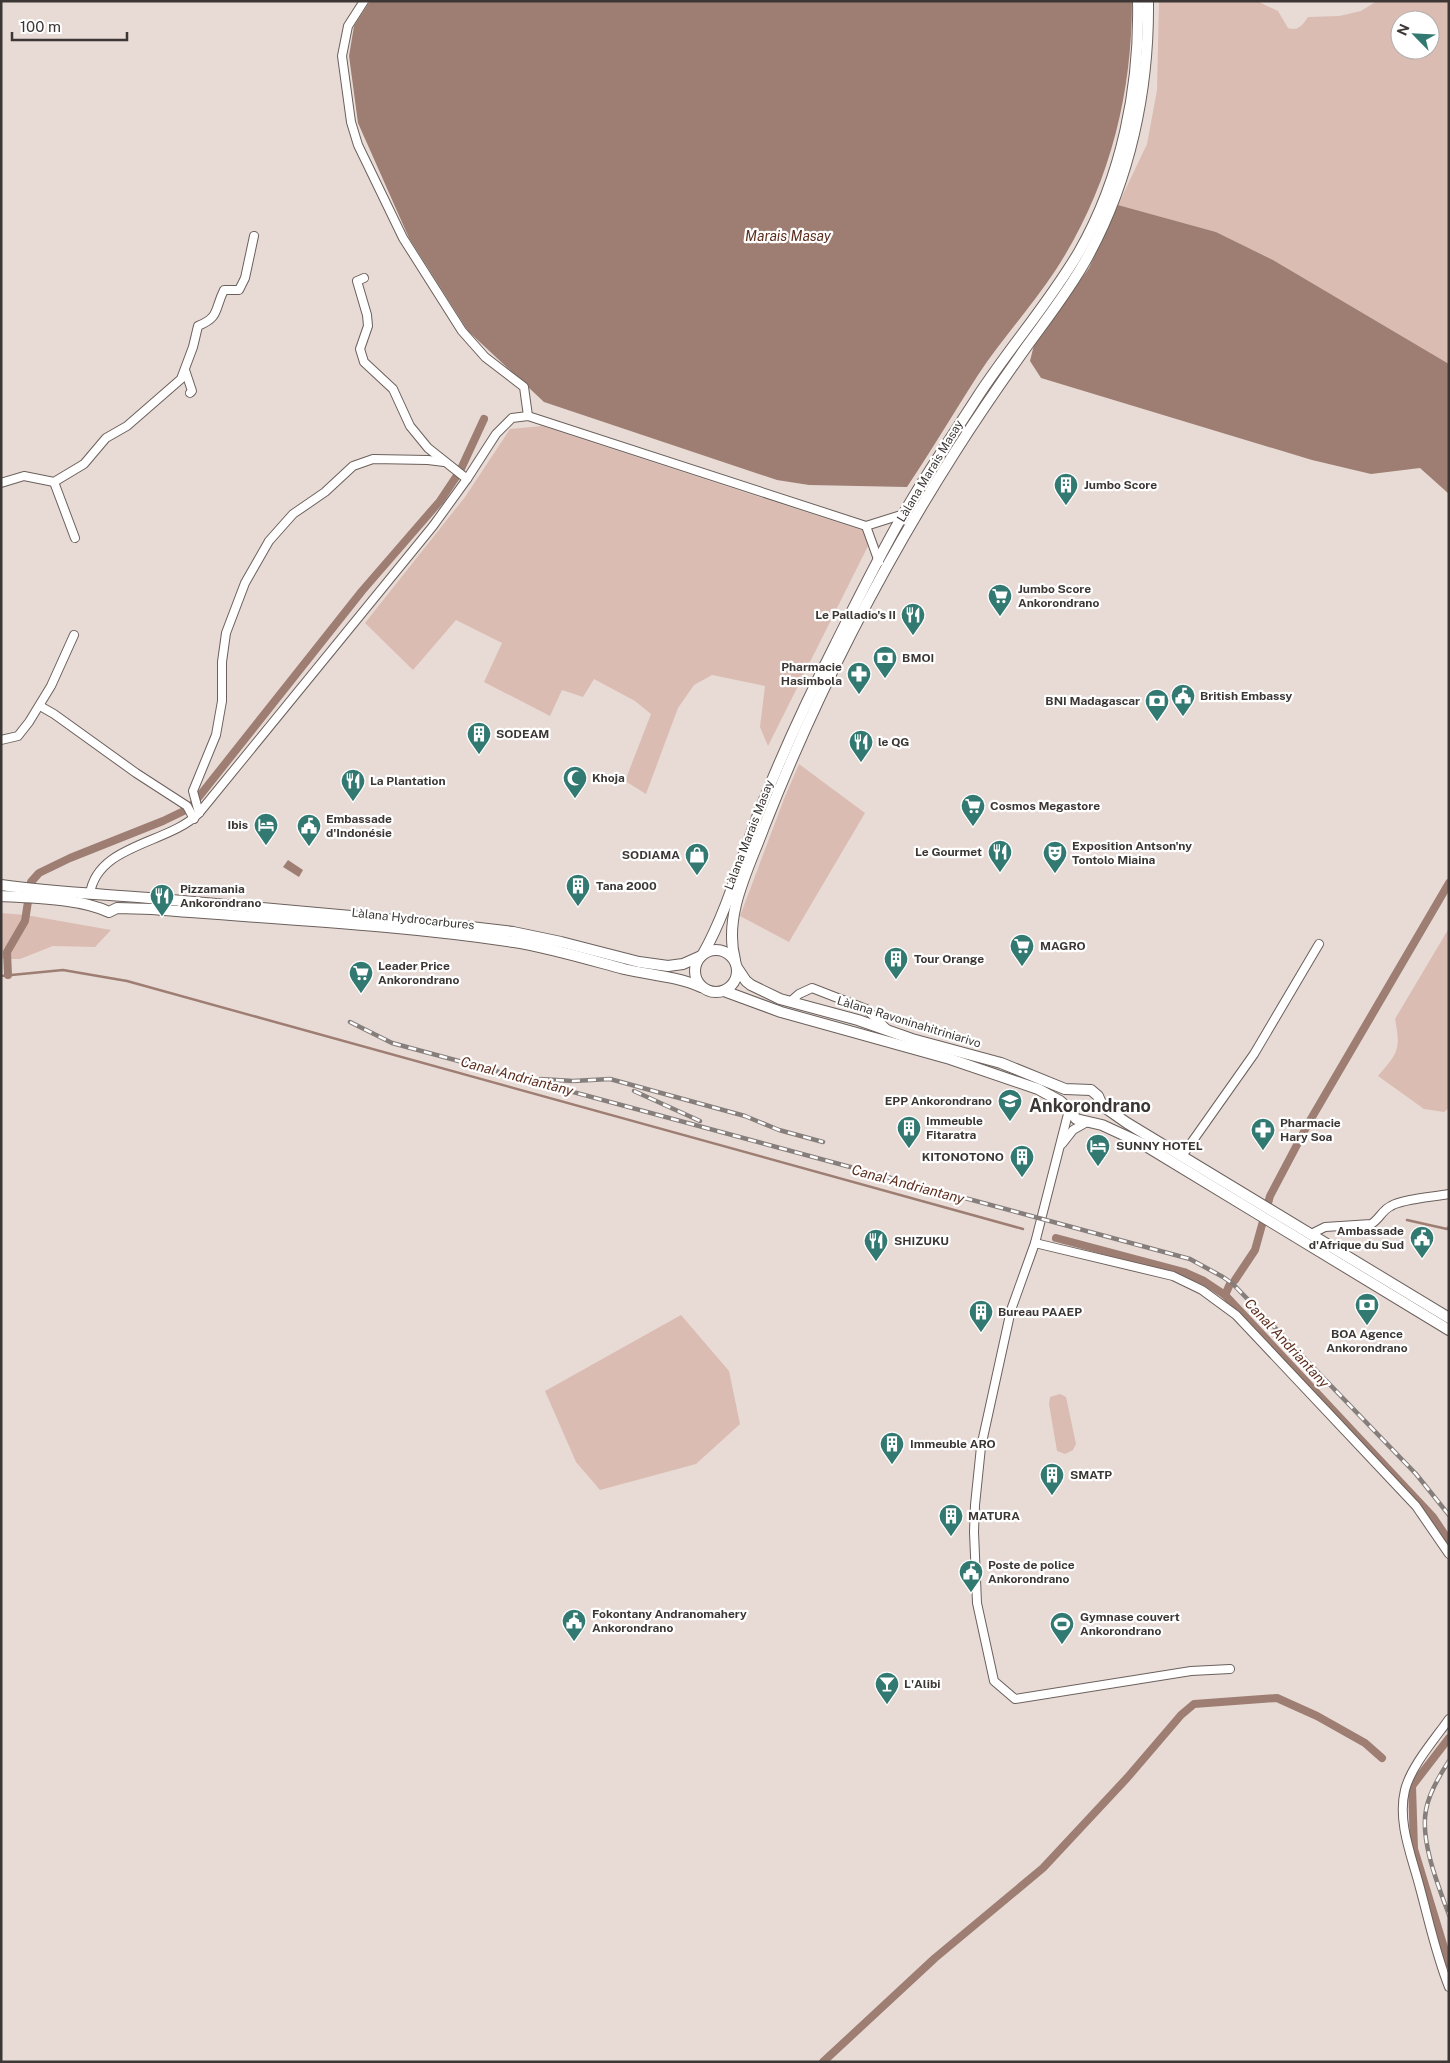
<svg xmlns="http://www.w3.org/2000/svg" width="1450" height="2063" font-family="'Public Sans',sans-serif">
  <rect width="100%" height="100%" fill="#e8dbd6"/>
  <g fill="#dbbcb2" fill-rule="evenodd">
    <path d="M 1159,1 L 1257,1 L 1278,11 L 1288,28 C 1298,31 1302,26 1308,17 L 1339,16 L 1361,11 L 1377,1 L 1449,1 L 1449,364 L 1273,260 L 1216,232 L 1118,205 L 1147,144 L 1157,90 ZM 1400,20 L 1430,20 L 1430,50 L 1400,50 Z"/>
    <path d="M 542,426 L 864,531 L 868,546 L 768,746 L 760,727 L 765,686 L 712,675 L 694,685 L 678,708 L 646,794 L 625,781 L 651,714 L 635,701 L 594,679 L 583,697 L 562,690 L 550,716 L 484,682 L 502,643 L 456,620 L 413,670 L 365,623 L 465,497 L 510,429 Z"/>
    <path d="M 799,764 L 865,813 L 789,942 L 740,916 L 784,799 Z"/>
    <path d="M 1,913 L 26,915 L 111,930 L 95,947 L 53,946 L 20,959 L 1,959 Z"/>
    <path d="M 1449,928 L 1449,1108 L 1444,1112 L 1424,1109 L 1378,1076 C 1398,1053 1401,1050 1395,1019 Z"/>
    <path d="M 681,1315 L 729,1371 L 740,1424 L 696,1464 L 600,1490 L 576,1462 L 545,1391 Z"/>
    <path d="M 1060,1394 L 1066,1397 L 1076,1444 L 1073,1450 L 1065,1454 L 1057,1451 L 1049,1404 L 1050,1397 Z"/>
  </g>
  <g fill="#9e7e72">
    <path d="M 370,1 L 1132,1 C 1132,98 1108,190 1055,271 C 1031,307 1002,339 978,375 C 954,412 932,450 907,487 L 809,485 L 777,480 L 544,402 L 468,331 L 409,238 L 358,123 L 349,56 L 354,26 Z"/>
    <path d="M 1118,205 L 1216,232 L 1273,260 L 1449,364 L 1449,494 L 1420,468 L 1371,474 L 1312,460 L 1041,378 L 1030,361 L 1034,345 L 1089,268 Z"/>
    <path d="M 288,860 L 303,870 L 299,877 L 283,867 Z"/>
  </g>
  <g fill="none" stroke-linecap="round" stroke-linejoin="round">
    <g stroke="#9e7e72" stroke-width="2.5">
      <path d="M 1,976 L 63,970 L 127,981 L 1023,1229"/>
      <path d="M 1407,1220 L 1447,1229 L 1449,1227"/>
    </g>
    <g stroke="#9e7e72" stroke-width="8">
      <path d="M 8,975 L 7,952 L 25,921 L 31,882 L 39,873 L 70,858 L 163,821 L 190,808 L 362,591 L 440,501 L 460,471 L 484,419"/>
      <path d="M 1056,1238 L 1184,1272 L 1204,1281 L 1225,1295 L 1433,1517 L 1449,1541"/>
      <path d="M 1235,1280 L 1255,1250 L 1270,1196 L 1308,1124 L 1449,883"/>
      <path d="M 1225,1295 L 1230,1284"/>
      <path d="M 1449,1738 L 1412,1786 L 1414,1849 L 1449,1964"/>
      <path d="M 823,2062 L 935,1958 L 1043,1868 L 1127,1778 L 1181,1715 L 1194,1704 L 1277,1698 L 1317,1716 L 1365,1743 L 1382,1758"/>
    </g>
    <defs>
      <g id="street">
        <path d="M 364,1 L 348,26 L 342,56 L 351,122 L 358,145 L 403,238 L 462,331 L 485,357 L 524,387 L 528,416"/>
        <path d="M 364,278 L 357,281 L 367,315 L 368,326 L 360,349 L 364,362 L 393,389 L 410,426 L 428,448 L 467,479"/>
        <path d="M 185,370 L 192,391 L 190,393"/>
        <path d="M 54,482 L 75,538"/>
        <path d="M 1,483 L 24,476 L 54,482 L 84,464 L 106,438 L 127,426 L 181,379 L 193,347 L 198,326 C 220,317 214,310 224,290 L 239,290 L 245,278 L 254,236"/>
        <path d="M 866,526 L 879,562"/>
        <path d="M 40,706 L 54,714 L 136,773 L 187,806 L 194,819"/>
        <path d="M 1,740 L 18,736 L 29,722 L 51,686 L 74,635"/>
        <path d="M 199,813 L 193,791 L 216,735 L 222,701 L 222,662 L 226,633 L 245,583 L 269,541 L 293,514 L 325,492 L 353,466 L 373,459 L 428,460 L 444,462"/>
        <path d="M 90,894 C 97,844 169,844 199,813 L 433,526 L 467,479 L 496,434 L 512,418 L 528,416 L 866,526 L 904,514"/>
        <path d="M 791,1001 L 799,994 L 812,988 L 866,1009 L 888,1030"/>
        <path d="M 1069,1110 L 1035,1243 L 1011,1310 L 981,1447 L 975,1505 L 974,1532 L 977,1603 L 994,1681 L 1015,1699 L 1191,1671 L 1230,1669"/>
        <path d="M 1062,1144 L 1073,1130 L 1087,1122"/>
        <path d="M 1182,1156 L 1254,1054 L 1319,944"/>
        <path d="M 1311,1234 L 1325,1227 L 1371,1224 C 1379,1220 1382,1210 1391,1206 C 1402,1199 1434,1197 1449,1194"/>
        <path d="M 1035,1243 L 1173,1276 L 1202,1290 L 1236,1315 L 1416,1506 L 1449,1554"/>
        <path d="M 1449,1719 C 1435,1739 1411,1766 1405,1790 C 1397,1822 1412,1857 1420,1888 C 1429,1921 1436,1955 1449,1987"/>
      </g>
      <g id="secondary">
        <path d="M 1,885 C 51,892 100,894 149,898 L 462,926 L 513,932 L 561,942 L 639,962 L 668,966 L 683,964 L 701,956"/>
        <path d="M 1,896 C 34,898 79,898 109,912 L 117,908 L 152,909 C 272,919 394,924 514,942 C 551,948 587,959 624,969 C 650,975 676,976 701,987"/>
        <circle cx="716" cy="971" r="21"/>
        <path d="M 703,954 C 726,913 740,863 756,820 C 779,761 806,702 835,645 C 857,601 879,556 904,513 C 927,473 953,435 978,396 C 1010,347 1049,303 1079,252 C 1122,177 1140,87 1138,1"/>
        <path d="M 735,960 C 723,915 749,868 764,827 C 815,697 880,570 955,452 C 978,416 1002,381 1027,346 C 1048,317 1070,289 1087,258 C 1130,180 1149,90 1148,1"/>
        <path d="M 738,969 L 746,981 L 751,985 L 780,999 L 858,1020 L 912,1039 L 1001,1063 L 1065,1089 L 1091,1090 L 1098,1096 L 1101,1103 L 1107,1109 L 1127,1123 L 1449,1318"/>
        <path d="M 724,991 L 781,1012 L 950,1059 L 1038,1089 L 1060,1101 L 1069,1109 L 1076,1119 L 1102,1125 L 1141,1143 L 1449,1330"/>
      </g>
    </defs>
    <use href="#street" stroke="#6b605c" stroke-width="10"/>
    <use href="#secondary" stroke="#6b605c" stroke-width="12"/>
    <use href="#street" stroke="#fff" stroke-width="8"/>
    <use href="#secondary" stroke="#fff" stroke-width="10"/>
    <defs>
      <g id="rail">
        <path d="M 350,1022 L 392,1043 L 1190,1259 L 1223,1277 L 1233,1284 L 1416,1474 L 1449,1515"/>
        <path d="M 540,1079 L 573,1081 L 610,1079 L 745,1116 L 779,1130 L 823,1142"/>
        <path d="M 634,1091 L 700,1121"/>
        <path d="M 1449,1761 C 1439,1776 1429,1793 1426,1810 C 1420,1841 1438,1885 1449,1915"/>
      </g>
    </defs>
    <use href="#rail" stroke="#867e7b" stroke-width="4.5"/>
    <use href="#rail" stroke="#fff" stroke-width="2.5" stroke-dasharray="8" stroke-linecap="butt"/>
  </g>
  <defs>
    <symbol id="building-pin" viewBox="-11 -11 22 30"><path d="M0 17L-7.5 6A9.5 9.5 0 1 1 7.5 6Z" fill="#327971" stroke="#fff"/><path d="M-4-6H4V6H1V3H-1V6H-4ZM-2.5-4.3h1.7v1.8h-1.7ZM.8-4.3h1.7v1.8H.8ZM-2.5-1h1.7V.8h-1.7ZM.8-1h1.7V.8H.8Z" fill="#fff"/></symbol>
    <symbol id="supermarket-pin" viewBox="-11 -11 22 30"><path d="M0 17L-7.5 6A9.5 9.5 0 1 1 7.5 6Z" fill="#327971" stroke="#fff"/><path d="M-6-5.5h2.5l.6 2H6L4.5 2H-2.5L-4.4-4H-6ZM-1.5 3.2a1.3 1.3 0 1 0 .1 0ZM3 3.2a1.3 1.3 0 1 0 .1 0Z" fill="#fff"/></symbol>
    <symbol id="restaurant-pin" viewBox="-11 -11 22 30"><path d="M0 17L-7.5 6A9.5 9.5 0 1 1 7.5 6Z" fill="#327971" stroke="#fff"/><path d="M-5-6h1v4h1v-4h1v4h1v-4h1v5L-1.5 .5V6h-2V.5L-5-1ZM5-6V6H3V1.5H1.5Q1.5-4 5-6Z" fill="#fff"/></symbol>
    <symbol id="bank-pin" viewBox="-11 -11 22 30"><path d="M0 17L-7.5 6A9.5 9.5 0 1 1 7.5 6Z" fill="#327971" stroke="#fff"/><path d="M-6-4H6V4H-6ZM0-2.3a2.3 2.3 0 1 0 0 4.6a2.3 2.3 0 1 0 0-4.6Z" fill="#fff"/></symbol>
    <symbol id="pharmacy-pin" viewBox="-11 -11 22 30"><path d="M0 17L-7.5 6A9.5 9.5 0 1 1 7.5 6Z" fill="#327971" stroke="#fff"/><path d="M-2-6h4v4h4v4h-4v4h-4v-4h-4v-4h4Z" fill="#fff"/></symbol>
    <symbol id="civic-pin" viewBox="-11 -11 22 30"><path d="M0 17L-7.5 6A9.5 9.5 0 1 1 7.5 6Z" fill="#327971" stroke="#fff"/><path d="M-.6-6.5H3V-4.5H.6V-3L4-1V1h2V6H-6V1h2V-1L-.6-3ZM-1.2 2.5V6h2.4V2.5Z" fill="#fff"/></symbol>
    <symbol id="mosque-pin" viewBox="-11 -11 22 30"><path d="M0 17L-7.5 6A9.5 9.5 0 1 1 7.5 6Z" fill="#327971" stroke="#fff"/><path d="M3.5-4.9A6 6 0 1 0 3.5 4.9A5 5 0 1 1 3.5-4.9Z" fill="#fff"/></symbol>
    <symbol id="hotel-pin" viewBox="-11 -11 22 30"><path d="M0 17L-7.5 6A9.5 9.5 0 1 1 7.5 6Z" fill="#327971" stroke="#fff"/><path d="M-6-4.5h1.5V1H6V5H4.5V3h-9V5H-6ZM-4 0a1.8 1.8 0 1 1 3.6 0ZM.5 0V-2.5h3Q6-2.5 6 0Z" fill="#fff"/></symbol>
    <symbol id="theatre-pin" viewBox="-11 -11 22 30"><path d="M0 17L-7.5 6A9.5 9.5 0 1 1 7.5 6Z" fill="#327971" stroke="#fff"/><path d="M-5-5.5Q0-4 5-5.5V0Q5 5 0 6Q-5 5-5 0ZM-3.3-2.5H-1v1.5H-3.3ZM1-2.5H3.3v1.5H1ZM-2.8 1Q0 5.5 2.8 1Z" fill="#fff"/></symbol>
    <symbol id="shop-pin" viewBox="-11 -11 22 30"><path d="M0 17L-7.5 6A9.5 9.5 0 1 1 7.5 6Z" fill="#327971" stroke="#fff"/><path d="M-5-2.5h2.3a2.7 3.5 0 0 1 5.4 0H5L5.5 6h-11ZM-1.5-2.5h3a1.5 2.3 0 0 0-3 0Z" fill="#fff"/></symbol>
    <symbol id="school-pin" viewBox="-11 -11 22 30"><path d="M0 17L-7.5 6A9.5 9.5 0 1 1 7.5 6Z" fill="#327971" stroke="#fff"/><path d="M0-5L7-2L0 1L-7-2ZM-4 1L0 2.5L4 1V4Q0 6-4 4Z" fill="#fff"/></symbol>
    <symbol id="stadium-pin" viewBox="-11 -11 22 30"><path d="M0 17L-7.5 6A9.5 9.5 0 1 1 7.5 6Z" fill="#327971" stroke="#fff"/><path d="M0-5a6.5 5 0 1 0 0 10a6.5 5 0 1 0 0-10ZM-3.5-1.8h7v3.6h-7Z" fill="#fff"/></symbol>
    <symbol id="bar-pin" viewBox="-11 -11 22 30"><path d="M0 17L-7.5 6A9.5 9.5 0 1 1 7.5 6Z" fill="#327971" stroke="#fff"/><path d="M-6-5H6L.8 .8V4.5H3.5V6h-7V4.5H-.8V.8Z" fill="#fff"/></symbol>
  </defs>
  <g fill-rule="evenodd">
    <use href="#building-pin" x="1052" y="471" width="28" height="38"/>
    <use href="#supermarket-pin" x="986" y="582" width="28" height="38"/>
    <use href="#restaurant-pin" x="899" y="601" width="28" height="38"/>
    <use href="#bank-pin" x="871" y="644" width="28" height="38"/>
    <use href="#pharmacy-pin" x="845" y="660" width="28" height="38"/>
    <use href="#civic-pin" x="1169" y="682" width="28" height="38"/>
    <use href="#bank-pin" x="1143" y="687" width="28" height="38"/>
    <use href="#building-pin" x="465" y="720" width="28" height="38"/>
    <use href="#restaurant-pin" x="847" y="728" width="28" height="38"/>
    <use href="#mosque-pin" x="561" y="764" width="28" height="38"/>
    <use href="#restaurant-pin" x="339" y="767" width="28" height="38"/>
    <use href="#supermarket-pin" x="959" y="792" width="28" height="38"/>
    <use href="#hotel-pin" x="252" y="811" width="28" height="38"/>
    <use href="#civic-pin" x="295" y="812" width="28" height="38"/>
    <use href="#restaurant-pin" x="986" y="838" width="28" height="38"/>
    <use href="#theatre-pin" x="1041" y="839" width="28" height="38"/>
    <use href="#shop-pin" x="683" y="841" width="28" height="38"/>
    <use href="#building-pin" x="564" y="872" width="28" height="38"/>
    <use href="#restaurant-pin" x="148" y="882" width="28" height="38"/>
    <use href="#supermarket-pin" x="1008" y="932" width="28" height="38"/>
    <use href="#building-pin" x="882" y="945" width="28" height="38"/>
    <use href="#supermarket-pin" x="347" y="959" width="28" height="38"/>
    <use href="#school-pin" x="996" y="1087" width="28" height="38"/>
    <use href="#building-pin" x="895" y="1114" width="28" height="38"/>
    <use href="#pharmacy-pin" x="1249" y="1116" width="28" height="38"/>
    <use href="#hotel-pin" x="1084" y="1132" width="28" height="38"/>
    <use href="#building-pin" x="1008" y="1143" width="28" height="38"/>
    <use href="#civic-pin" x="1408" y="1224" width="28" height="38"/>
    <use href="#restaurant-pin" x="862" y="1227" width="28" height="38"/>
    <use href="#bank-pin" x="1353" y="1291" width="28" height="38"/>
    <use href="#building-pin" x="967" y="1298" width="28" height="38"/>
    <use href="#building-pin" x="878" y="1430" width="28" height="38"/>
    <use href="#building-pin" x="1038" y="1461" width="28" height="38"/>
    <use href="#building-pin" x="937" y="1502" width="28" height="38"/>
    <use href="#civic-pin" x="957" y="1558" width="28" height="38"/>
    <use href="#civic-pin" x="560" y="1607" width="28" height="38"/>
    <use href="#stadium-pin" x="1048" y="1610" width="28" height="38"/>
    <use href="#bar-pin" x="873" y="1670" width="28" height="38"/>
  </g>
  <g text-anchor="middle" stroke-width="4.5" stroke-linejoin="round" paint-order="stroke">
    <g font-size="12" fill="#3c3735" stroke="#fff">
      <text transform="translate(930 471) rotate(-59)" y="4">Làlana Marais Masay</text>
      <text transform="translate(749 835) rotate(-69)" y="4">Làlana Marais Masay</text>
      <text transform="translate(413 919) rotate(6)" y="4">Làlana Hydrocarbures</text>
      <text transform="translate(909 1022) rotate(17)" y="4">Làlana Ravoninahitriniarivo</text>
    </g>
    <g font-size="12" font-weight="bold" fill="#3c3735" stroke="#fff" text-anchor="start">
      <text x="1084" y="489">Jumbo Score</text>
      <text x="1018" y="593">Jumbo Score<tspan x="1018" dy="14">Ankorondrano</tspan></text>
      <text x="896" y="619" text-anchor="end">Le Palladio's II</text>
      <text x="902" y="662">BMOI</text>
      <text x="842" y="671" text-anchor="end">Pharmacie<tspan x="842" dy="14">Hasimbola</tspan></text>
      <text x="1200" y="700">British Embassy</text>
      <text x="1140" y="705" text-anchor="end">BNI Madagascar</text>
      <text x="496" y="738">SODEAM</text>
      <text x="878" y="746">le QG</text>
      <text x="592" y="782">Khoja</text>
      <text x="370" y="785">La Plantation</text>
      <text x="990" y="810">Cosmos Megastore</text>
      <text x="326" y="823">Embassade<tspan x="326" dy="14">d'Indonésie</tspan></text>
      <text x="248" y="829" text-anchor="end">Ibis</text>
      <text x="1072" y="850">Exposition Antson'ny<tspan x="1072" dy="14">Tontolo Miaina</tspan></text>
      <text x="982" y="856" text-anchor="end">Le Gourmet</text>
      <text x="680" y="859" text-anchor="end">SODIAMA</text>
      <text x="596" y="890">Tana 2000</text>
      <text x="180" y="893">Pizzamania<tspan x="180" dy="14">Ankorondrano</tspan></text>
      <text x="1040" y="950">MAGRO</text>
      <text x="914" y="963">Tour Orange</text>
      <text x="378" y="970">Leader Price<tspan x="378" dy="14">Ankorondrano</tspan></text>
      <text x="992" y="1105" text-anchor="end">EPP Ankorondrano</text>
      <text x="926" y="1125">Immeuble<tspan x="926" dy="14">Fitaratra</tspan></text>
      <text x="1280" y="1127">Pharmacie<tspan x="1280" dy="14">Hary Soa</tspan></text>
      <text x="1116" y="1150">SUNNY HOTEL</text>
      <text x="1004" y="1161" text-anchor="end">KITONOTONO</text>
      <text x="1404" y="1235" text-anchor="end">Ambassade<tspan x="1404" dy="14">d'Afrique du Sud</tspan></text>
      <text x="894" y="1245">SHIZUKU</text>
      <text x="998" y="1316">Bureau PAAEP</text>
      <text x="1367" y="1338" text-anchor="middle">BOA Agence<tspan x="1367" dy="14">Ankorondrano</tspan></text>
      <text x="910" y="1448">Immeuble ARO</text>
      <text x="1070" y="1479">SMATP</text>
      <text x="968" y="1520">MATURA</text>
      <text x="988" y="1569">Poste de police<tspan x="988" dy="14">Ankorondrano</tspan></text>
      <text x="592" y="1618">Fokontany Andranomahery<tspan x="592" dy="14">Ankorondrano</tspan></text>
      <text x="1080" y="1621">Gymnase couvert<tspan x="1080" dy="14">Ankorondrano</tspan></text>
      <text x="904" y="1688">L'Alibi</text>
    </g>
    <g font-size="14" font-style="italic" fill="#5e2e1e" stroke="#fff">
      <text x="788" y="241">Marais Masay</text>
      <text transform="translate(517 1076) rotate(15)" y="5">Canal Andriantany</text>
      <text transform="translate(908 1184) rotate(15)" y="5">Canal Andriantany</text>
      <text transform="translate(1287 1343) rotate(47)" y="5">Canal Andriantany</text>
    </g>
    <g font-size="18" font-weight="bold" fill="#3c3735" stroke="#fff">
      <text x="1090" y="1112">Ankorondrano</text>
    </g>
  </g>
  <rect width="1450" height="2063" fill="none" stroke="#3c3735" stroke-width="5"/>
  <g transform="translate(1415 35) rotate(294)"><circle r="24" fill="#ffffff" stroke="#b1afae"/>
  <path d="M0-4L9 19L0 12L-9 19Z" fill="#327971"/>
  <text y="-8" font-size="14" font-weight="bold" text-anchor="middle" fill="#3c3735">N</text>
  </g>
  <path d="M12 32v8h115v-8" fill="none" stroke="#3c3735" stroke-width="2.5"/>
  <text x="20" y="32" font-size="15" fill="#3c3735" stroke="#ffffff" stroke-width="4" paint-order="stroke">100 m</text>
</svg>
